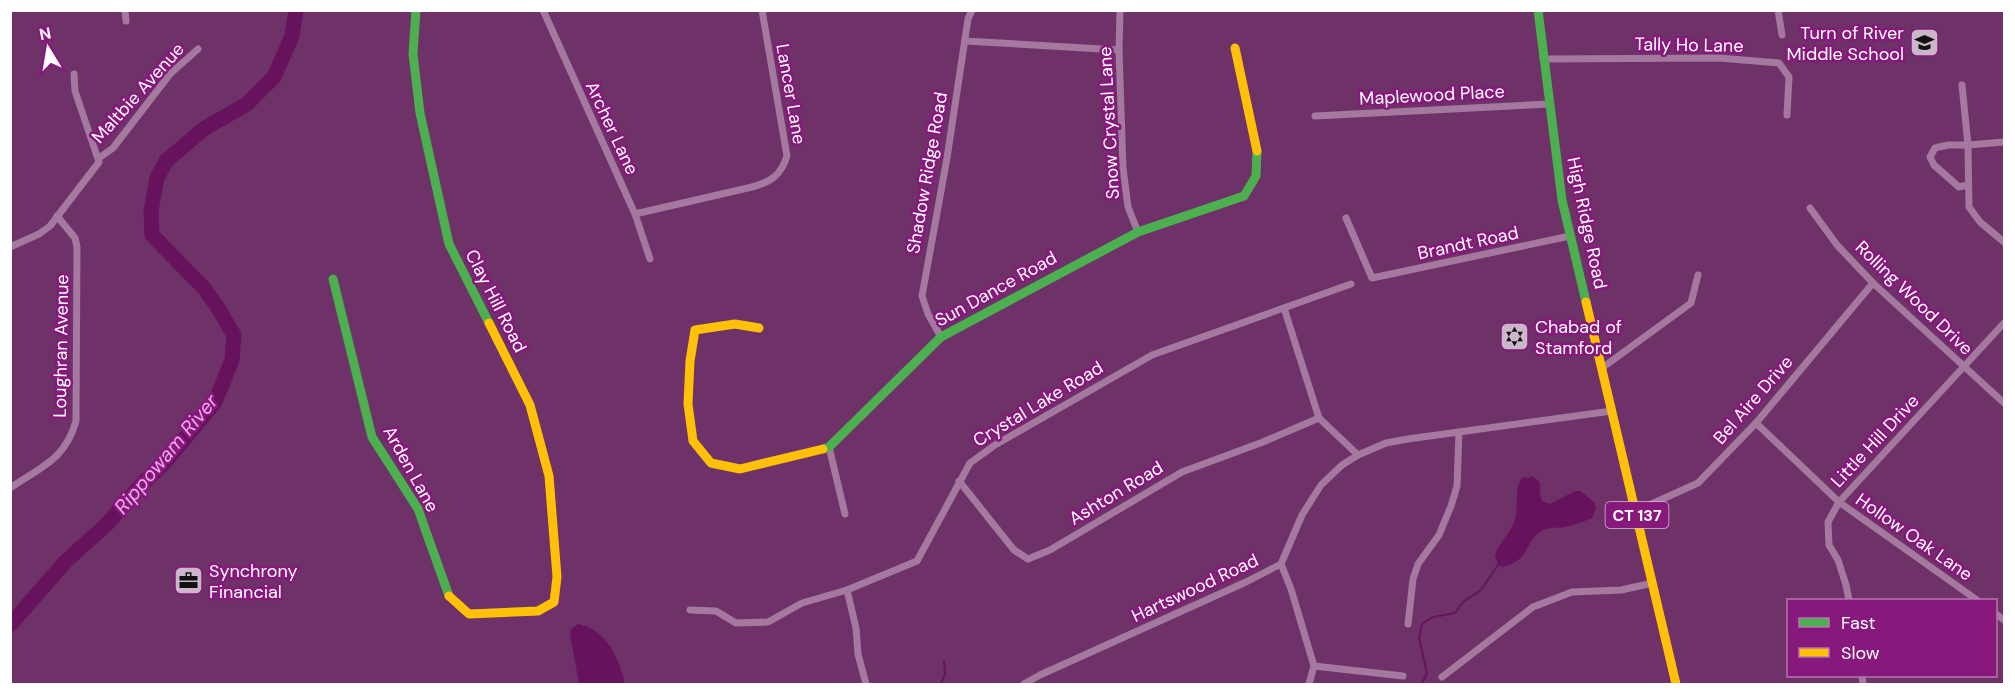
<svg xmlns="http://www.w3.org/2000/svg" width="2015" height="695" font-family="'DM Sans',sans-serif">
  <rect width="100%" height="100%" fill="#6e3168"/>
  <g fill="#66125c">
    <path d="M 1532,476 L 1540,482 L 1540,493 L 1542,501 L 1550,504 L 1575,491 L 1580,491 L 1594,502 L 1596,508 L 1592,518 C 1584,521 1574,525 1565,527 C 1559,528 1552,527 1546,529 C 1523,537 1534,559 1503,567 L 1498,565 L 1495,555 C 1499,543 1510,534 1514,522 C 1520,506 1513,492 1522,477 L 1528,478 Z"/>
    <path d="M 578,624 C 607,630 619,658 625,684 L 579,684 L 570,634 L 571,629 Z"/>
  </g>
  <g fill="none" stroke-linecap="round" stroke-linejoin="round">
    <g stroke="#66125c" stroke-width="2">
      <path d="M 941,684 L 945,674 L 944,661"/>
      <path d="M 1422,684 L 1427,673 L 1419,638 L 1422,624 L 1433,617 L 1455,613 L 1463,602 L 1481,590 L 1498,565"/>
    </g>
    <path stroke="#66125c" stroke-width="15" d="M 10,625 L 66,561 L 107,524 L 142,484 L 166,461 L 215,402 L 232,360 L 234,335 L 218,308 L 204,288 L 152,235 L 151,211 L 157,178 L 166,161 L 205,128 L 247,104 L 274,77 L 292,36 L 296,10"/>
    <g stroke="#a4789f" stroke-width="7">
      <path d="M 125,10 L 126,21"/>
      <path d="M 543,10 L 635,214 L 650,259"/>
      <path d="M 1120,10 L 1119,50 L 1123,168 L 1128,207 L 1138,232"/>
      <path d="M 1778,10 L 1782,35"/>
      <path d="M 965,41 L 1119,50"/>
      <path d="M 1543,59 L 1719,58 L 1779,63 L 1789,77 L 1787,115"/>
      <path d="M 1962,85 L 1968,145 L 2004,142"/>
      <path d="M 1315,116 L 1549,104"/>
      <path d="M 99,158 L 113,148 L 170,74 L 198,49"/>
      <path d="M 1967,185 L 1959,187 L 1934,165 L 1930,157 L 1935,148 L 1948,145 L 1968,145 L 1969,207 L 1980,222 L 2004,242"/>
      <path d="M 1810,208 L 1837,245 L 1873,283 L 2004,403"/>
      <path d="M 635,214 L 752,187 C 771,182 781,175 787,156 L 762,10"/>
      <path d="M 1346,218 L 1372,278 L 1570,236"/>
      <path d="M 10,247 L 39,234 L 50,226 L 99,162 L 75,91 L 74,74"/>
      <path d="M 1284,308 L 1319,418 L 1358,455"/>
      <path d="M 941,337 L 928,314 L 922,296 L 947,158 L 968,19 L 972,10"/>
      <path d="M 1602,368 L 1691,303 L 1698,275"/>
      <path d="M 1756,423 L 1839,502 L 1977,600"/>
      <path d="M 829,447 L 845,514"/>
      <path d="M 959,481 L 1014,550 L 1028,559 L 1050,550 L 1182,472 L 1263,442 L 1319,418"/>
      <path d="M 10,488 C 41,467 65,460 76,421 L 77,247 L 75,238 L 57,216"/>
      <path d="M 1636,511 L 1698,483 L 1756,423 L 1873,283"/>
      <path d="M 1281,564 L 1291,589 L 1314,666 L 1309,684"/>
      <path d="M 847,590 L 856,628 L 858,654 L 866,684"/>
      <path d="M 1849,600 L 1846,585 L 1838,560 L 1829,545 L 1828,522 L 1839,502 L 2004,323"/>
      <path d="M 690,610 L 716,611 L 736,623 L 768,622 L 802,603 L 847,590 L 917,561 L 970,463 L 995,445 L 1152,355 L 1351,284"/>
      <path d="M 1996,614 L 2004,620"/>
      <path d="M 1408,624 L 1413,579 L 1418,564 L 1439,535 L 1451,506 L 1457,486 L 1459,432"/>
      <path d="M 1314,666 L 1403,676"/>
      <path d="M 1862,676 L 1863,684"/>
      <path d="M 1442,677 L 1533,607 L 1572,592 L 1621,590 L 1653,583"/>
      <path d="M 1024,684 L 1040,675 L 1246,582 L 1281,564 L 1302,515 L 1321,485 L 1342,465 L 1358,455 L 1386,443 L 1408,439 L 1612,411"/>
    </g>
    <g stroke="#4caf50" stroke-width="9">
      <path d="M 416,10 L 413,54 L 420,113 L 449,244 L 489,323"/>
      <path d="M 1538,10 L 1562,200 L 1586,302"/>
      <path d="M 333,279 L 372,437 L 418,509 L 449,596"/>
      <path d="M 823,449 L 829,447 L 941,337 L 1138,232 L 1244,196 L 1256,176 L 1257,151"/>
    </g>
    <g stroke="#ffc107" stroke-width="9">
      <path d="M 1235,48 L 1257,151"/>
      <path d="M 1586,302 L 1676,684"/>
      <path d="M 759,328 L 735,324 L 695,330 L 690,361 L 688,404 L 693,441 L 711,463 L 740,469 L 823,449"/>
      <path d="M 449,596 L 469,614 L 538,611 L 554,602 L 557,577 L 549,476 L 530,405 L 489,323"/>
    </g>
  </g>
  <defs>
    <symbol id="school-square" viewBox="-11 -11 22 22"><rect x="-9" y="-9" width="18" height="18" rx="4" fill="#ccb7ca" stroke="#87187c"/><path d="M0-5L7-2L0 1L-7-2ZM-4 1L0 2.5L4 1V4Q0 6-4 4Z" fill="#111"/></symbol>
    <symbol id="synagogue-square" viewBox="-11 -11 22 22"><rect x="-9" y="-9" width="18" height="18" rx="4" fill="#ccb7ca" stroke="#87187c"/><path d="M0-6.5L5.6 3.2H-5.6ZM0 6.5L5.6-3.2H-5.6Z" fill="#111"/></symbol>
    <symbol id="office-square" viewBox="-11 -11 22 22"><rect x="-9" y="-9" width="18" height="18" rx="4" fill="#ccb7ca" stroke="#87187c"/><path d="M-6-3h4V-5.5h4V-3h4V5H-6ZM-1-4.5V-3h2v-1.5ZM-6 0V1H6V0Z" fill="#111"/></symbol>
  </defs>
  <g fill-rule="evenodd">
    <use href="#school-square" x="1908" y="26" width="33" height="33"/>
    <use href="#synagogue-square" x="1498" y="320" width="33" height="33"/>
    <use href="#office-square" x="172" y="564" width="33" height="33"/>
  </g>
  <g text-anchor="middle" stroke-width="5" stroke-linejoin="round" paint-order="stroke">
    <rect fill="#87187c" stroke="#dbbad8" stroke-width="1.5" x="1605.5" y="502" width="63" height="26" rx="4.5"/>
    <g font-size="16" font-weight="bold" fill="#fff">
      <text x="1637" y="521">CT 137</text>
    </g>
    <g font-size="18" fill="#fff" stroke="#87187c" text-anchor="start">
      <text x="1904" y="39" text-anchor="end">Turn of River<tspan x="1904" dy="21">Middle School</tspan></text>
      <text x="1535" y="333">Chabad of<tspan x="1535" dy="21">Stamford</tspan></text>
      <text x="209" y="577">Synchrony<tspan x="209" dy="21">Financial</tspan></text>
    </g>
    <g font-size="18" fill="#fff" stroke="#87187c">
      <text transform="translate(1689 45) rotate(1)" y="6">Tally Ho Lane</text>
      <text transform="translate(138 93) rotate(-48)" y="6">Maltbie Avenue</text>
      <text transform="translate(791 94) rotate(80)" y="6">Lancer Lane</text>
      <text transform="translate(1432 95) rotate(-3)" y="6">Maplewood Place</text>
      <text transform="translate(1109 123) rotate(-93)" y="6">Snow Crystal Lane</text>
      <text transform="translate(612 128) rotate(65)" y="6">Archer Lane</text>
      <text transform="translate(927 173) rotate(-80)" y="6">Shadow Ridge Road</text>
      <text transform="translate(1587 223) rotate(78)" y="6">High Ridge Road</text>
      <text transform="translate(1468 243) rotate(-12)" y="6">Brandt Road</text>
      <text transform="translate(996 289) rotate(-29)" y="6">Sun Dance Road</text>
      <text transform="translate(1914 298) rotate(44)" y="6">Rolling Wood Drive</text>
      <text transform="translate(496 301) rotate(63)" y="6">Clay Hill Road</text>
      <text transform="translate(61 346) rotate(-89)" y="6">Loughran Avenue</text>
      <text transform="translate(1753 400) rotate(-49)" y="6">Bel Aire Drive</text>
      <text transform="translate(1038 404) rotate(-31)" y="6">Crystal Lake Road</text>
      <text transform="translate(1875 441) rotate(-47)" y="6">Little Hill Drive</text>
      <text transform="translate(411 469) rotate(61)" y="6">Arden Lane</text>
      <text transform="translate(1116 493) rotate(-31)" y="6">Ashton Road</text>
      <text transform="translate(1914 537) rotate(35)" y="6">Hollow Oak Lane</text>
      <text transform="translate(1195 588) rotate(-25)" y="6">Hartswood Road</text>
    </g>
    <g font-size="20" font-style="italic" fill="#f5aaef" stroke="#87187c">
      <text transform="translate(166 454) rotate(-50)" y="7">Rippowam River</text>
    </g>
  </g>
  <rect width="2015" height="695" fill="none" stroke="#ffffff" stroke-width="24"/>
  <rect x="1787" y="599" width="210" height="78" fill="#87187c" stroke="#b774b0" stroke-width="1.5"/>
  <rect x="1799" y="618" width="30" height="9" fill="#4caf50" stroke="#b774b0" stroke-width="1.5"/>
  <text x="1841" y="629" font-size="18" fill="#ffffff">Fast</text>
  <rect x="1799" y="648" width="30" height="9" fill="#ffc107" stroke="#b774b0" stroke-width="1.5"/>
  <text x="1841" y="659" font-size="18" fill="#ffffff">Slow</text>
  <g transform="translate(48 48) rotate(349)" stroke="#87187c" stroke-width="4.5" paint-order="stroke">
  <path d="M0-4.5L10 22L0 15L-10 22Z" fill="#ffffff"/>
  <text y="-9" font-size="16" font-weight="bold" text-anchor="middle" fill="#ffffff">N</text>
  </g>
</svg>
